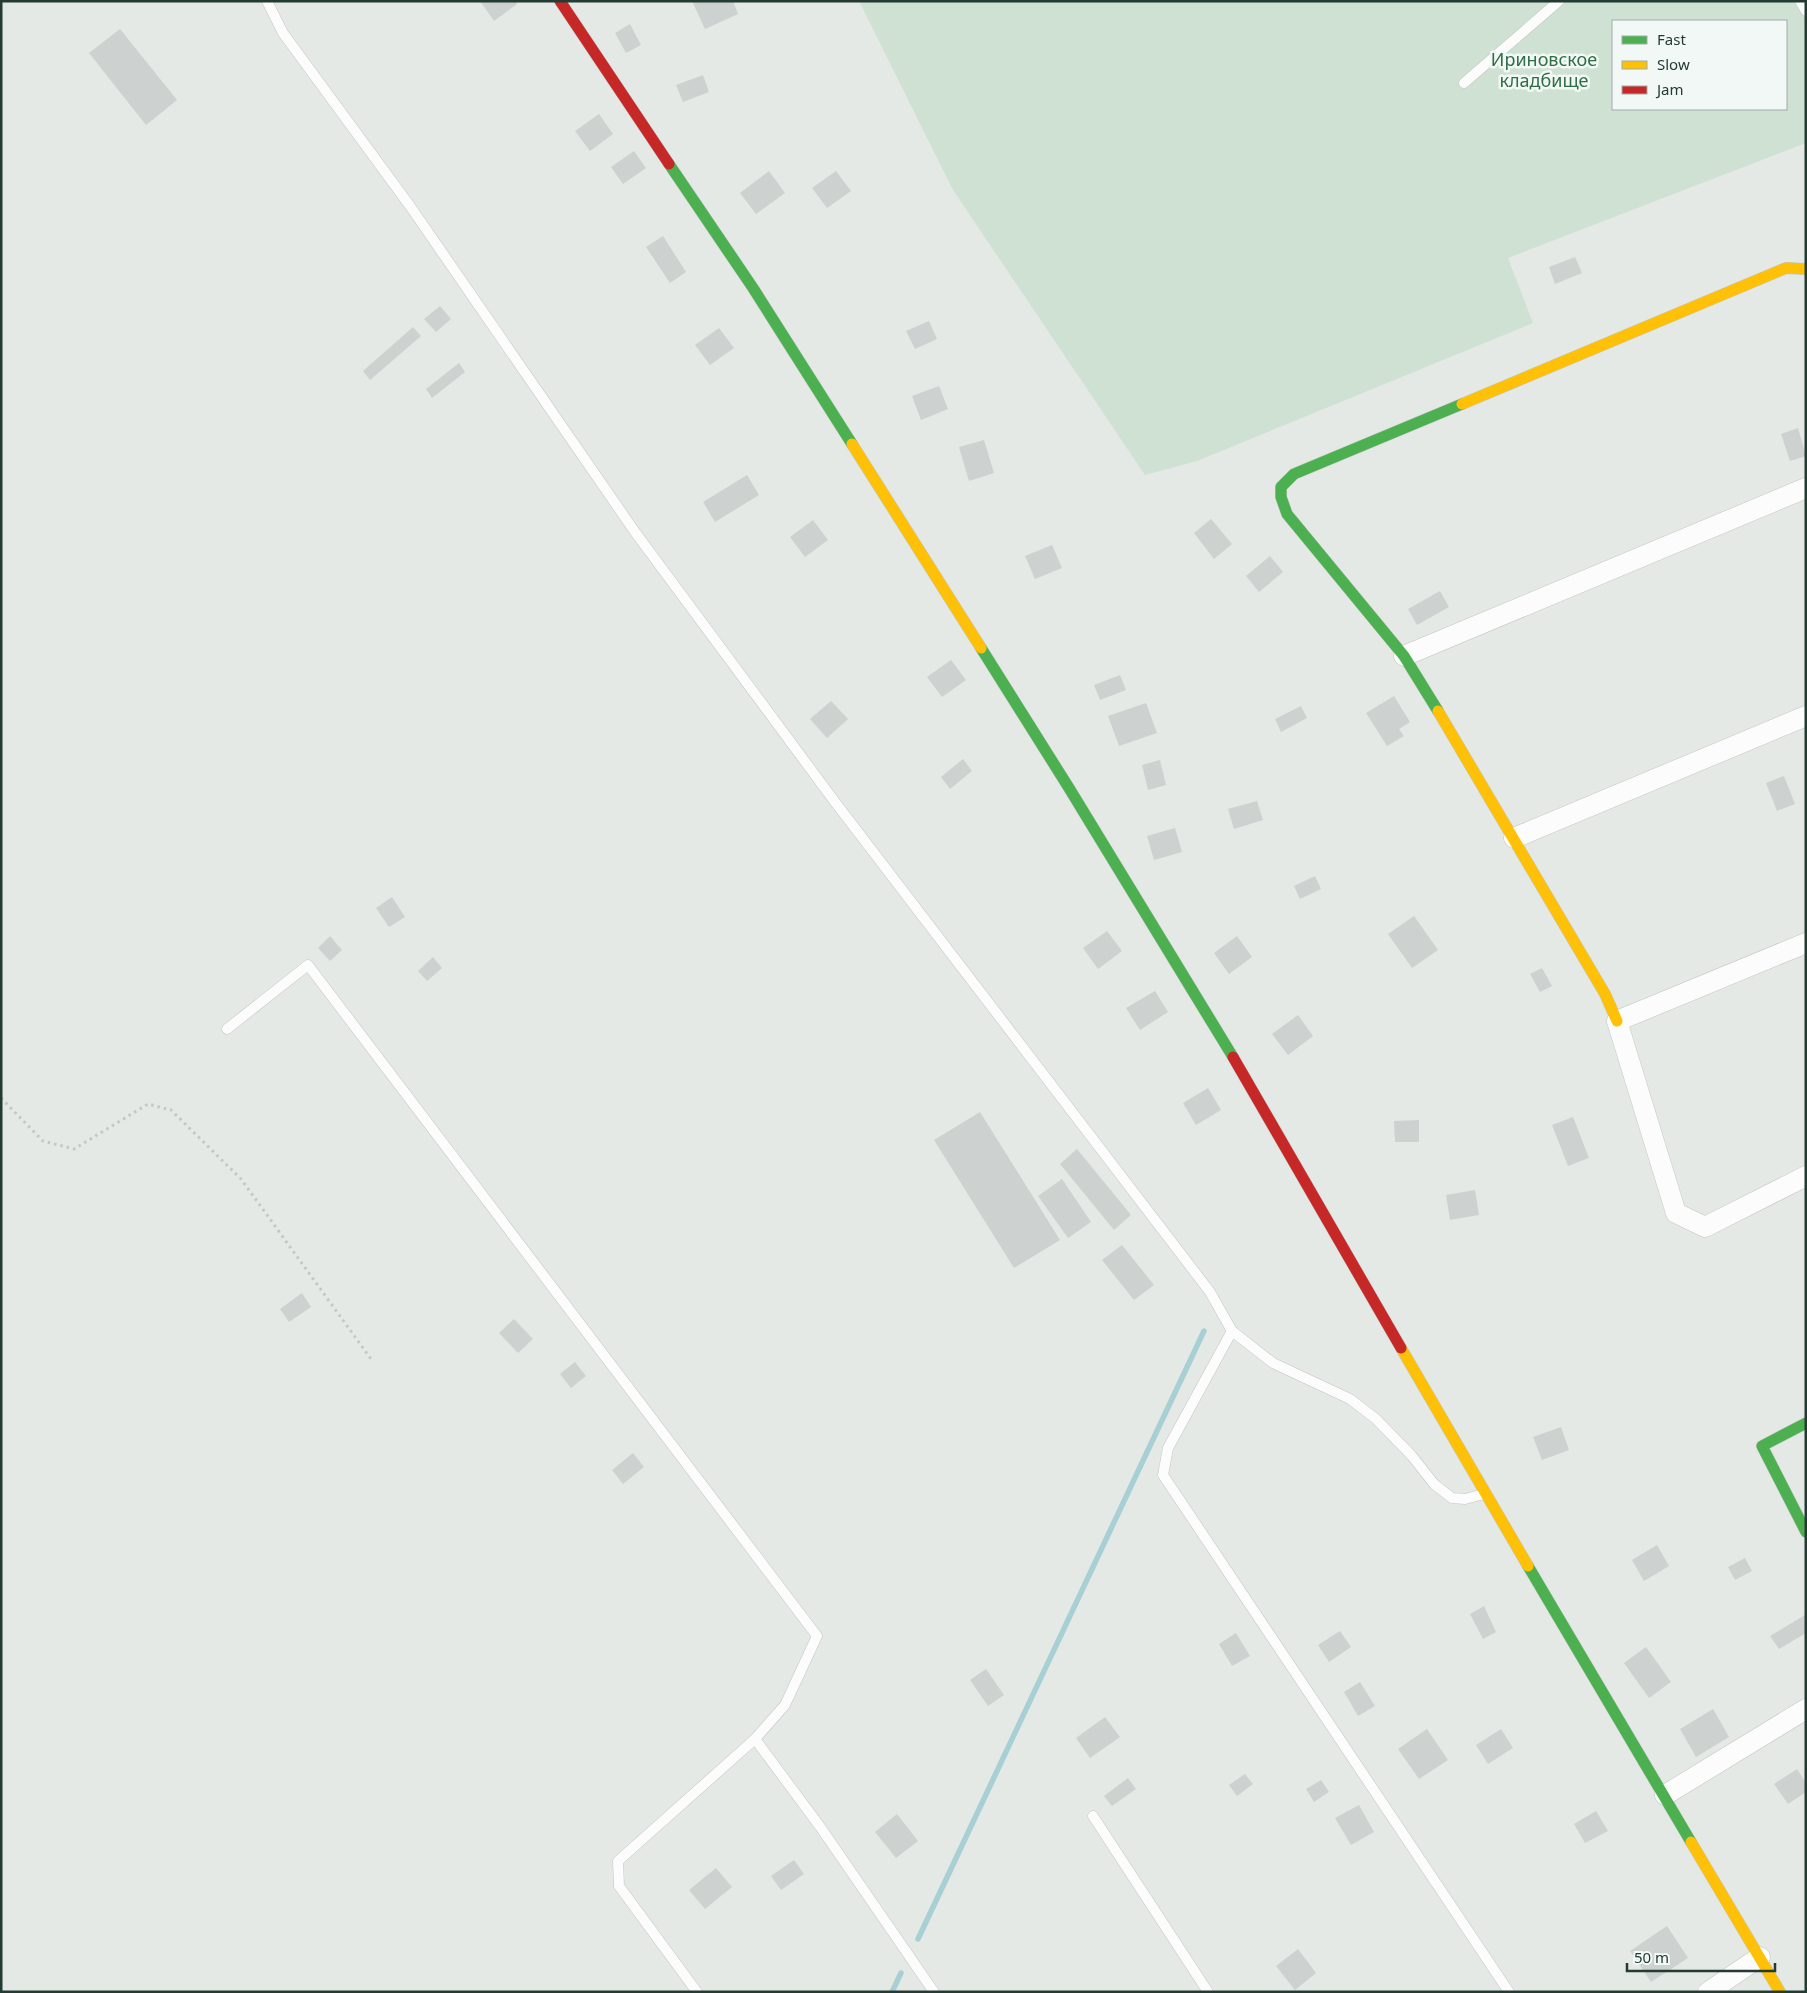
<svg xmlns="http://www.w3.org/2000/svg" width="1807" height="1993" font-family="'Noto Sans',sans-serif">
  <rect width="100%" height="100%" fill="#e4e9e6"/>
  <path fill="#cee1d3" fill-rule="evenodd" d="M 859,1 L 1798,1 L 1806,15 L 1806,143 L 1508,258 L 1533,323 L 1197,461 L 1145,475 L 953,190 ZM 1613,21 L 1786,21 L 1786,109 L 1613,109 Z"/>
  <g fill="none" stroke-linecap="round" stroke-linejoin="round">
    <g stroke="#a8d0d4" stroke-width="5.5">
      <path d="M 918,1939 L 1204,1331"/>
      <path d="M 892,1992 L 901,1973"/>
    </g>
  </g>
  <g fill="#cdd1cf">
    <path d="M 480,1 L 516,1 L 517,4 L 494,21 Z"/>
    <path d="M 692,1 L 733,1 L 738,14 L 705,29 Z"/>
    <path d="M 630,24 L 641,45 L 626,53 L 615,33 Z"/>
    <path d="M 120,29 L 177,100 L 146,125 L 89,53 Z"/>
    <path d="M 703,75 L 709,92 L 683,102 L 676,85 Z"/>
    <path d="M 599,114 L 613,134 L 590,151 L 575,131 Z"/>
    <path d="M 634,151 L 646,168 L 623,184 L 611,167 Z"/>
    <path d="M 769,171 L 785,193 L 756,214 L 740,193 Z"/>
    <path d="M 836,171 L 851,191 L 827,208 L 812,188 Z"/>
    <path d="M 663,236 L 686,272 L 670,283 L 646,247 Z"/>
    <path d="M 1575,257 L 1582,273 L 1555,284 L 1549,267 Z"/>
    <path d="M 440,306 L 451,319 L 436,332 L 424,319 Z"/>
    <path d="M 929,321 L 937,339 L 915,349 L 906,331 Z"/>
    <path d="M 413,327 L 421,336 L 370,380 L 363,371 Z"/>
    <path d="M 719,328 L 734,348 L 710,365 L 695,345 Z"/>
    <path d="M 459,363 L 465,372 L 432,398 L 426,389 Z"/>
    <path d="M 939,386 L 948,409 L 921,420 L 912,396 Z"/>
    <path d="M 1798,428 L 1806,456 L 1790,461 L 1781,434 Z"/>
    <path d="M 984,440 L 994,473 L 969,481 L 959,447 Z"/>
    <path d="M 747,475 L 759,495 L 715,522 L 703,502 Z"/>
    <path d="M 1211,519 L 1232,544 L 1214,559 L 1194,533 Z"/>
    <path d="M 813,520 L 828,540 L 805,557 L 790,537 Z"/>
    <path d="M 1052,545 L 1062,568 L 1035,579 L 1025,556 Z"/>
    <path d="M 1270,556 L 1283,572 L 1259,592 L 1246,576 Z"/>
    <path d="M 1440,591 L 1449,607 L 1417,625 L 1408,609 Z"/>
    <path d="M 951,660 L 966,680 L 942,697 L 927,677 Z"/>
    <path d="M 1120,675 L 1126,690 L 1100,700 L 1094,685 Z"/>
    <path d="M 1394,696 L 1410,722 L 1399,729 L 1404,736 L 1387,746 L 1366,713 Z"/>
    <path d="M 831,701 L 848,719 L 827,738 L 810,719 Z"/>
    <path d="M 1146,703 L 1157,733 L 1119,746 L 1108,716 Z"/>
    <path d="M 1301,706 L 1307,718 L 1281,732 L 1275,719 Z"/>
    <path d="M 963,759 L 972,771 L 950,789 L 941,777 Z"/>
    <path d="M 1160,760 L 1166,785 L 1148,790 L 1142,765 Z"/>
    <path d="M 1784,776 L 1795,804 L 1777,811 L 1766,783 Z"/>
    <path d="M 1257,801 L 1263,820 L 1234,829 L 1228,809 Z"/>
    <path d="M 1175,828 L 1182,852 L 1154,860 L 1147,836 Z"/>
    <path d="M 1315,876 L 1321,889 L 1300,899 L 1294,886 Z"/>
    <path d="M 392,897 L 405,917 L 389,927 L 376,908 Z"/>
    <path d="M 1414,916 L 1438,950 L 1412,968 L 1388,934 Z"/>
    <path d="M 1107,931 L 1122,951 L 1098,969 L 1083,948 Z"/>
    <path d="M 330,936 L 342,950 L 330,961 L 318,948 Z"/>
    <path d="M 1237,936 L 1252,957 L 1229,974 L 1214,953 Z"/>
    <path d="M 433,957 L 442,968 L 427,981 L 418,971 Z"/>
    <path d="M 1542,968 L 1552,986 L 1540,992 L 1530,974 Z"/>
    <path d="M 1155,991 L 1168,1012 L 1140,1030 L 1126,1008 Z"/>
    <path d="M 1298,1015 L 1313,1036 L 1288,1055 L 1272,1034 Z"/>
    <path d="M 1208,1088 L 1221,1110 L 1196,1125 L 1183,1103 Z"/>
    <path d="M 980,1112 L 1060,1240 L 1014,1268 L 934,1140 Z"/>
    <path d="M 1573,1117 L 1589,1158 L 1568,1166 L 1552,1125 Z"/>
    <path d="M 1419,1120 L 1419,1142 L 1395,1142 L 1394,1121 Z"/>
    <path d="M 1077,1149 L 1131,1215 L 1114,1230 L 1060,1164 Z"/>
    <path d="M 1062,1179 L 1091,1222 L 1068,1238 L 1038,1196 Z"/>
    <path d="M 1475,1190 L 1479,1215 L 1450,1220 L 1446,1195 Z"/>
    <path d="M 1122,1245 L 1154,1285 L 1134,1300 L 1102,1260 Z"/>
    <path d="M 302,1293 L 311,1307 L 289,1322 L 280,1309 Z"/>
    <path d="M 514,1319 L 533,1339 L 518,1353 L 499,1333 Z"/>
    <path d="M 575,1362 L 586,1376 L 571,1388 L 560,1374 Z"/>
    <path d="M 1561,1427 L 1569,1450 L 1542,1460 L 1533,1437 Z"/>
    <path d="M 633,1453 L 644,1467 L 623,1484 L 612,1470 Z"/>
    <path d="M 1657,1545 L 1669,1566 L 1644,1581 L 1632,1560 Z"/>
    <path d="M 1745,1558 L 1752,1571 L 1735,1580 L 1728,1567 Z"/>
    <path d="M 1484,1606 L 1496,1632 L 1483,1639 L 1470,1614 Z"/>
    <path d="M 1805,1615 L 1806,1633 L 1779,1649 L 1770,1636 Z"/>
    <path d="M 1340,1631 L 1351,1647 L 1329,1662 L 1318,1645 Z"/>
    <path d="M 1236,1633 L 1250,1656 L 1232,1666 L 1219,1644 Z"/>
    <path d="M 1646,1647 L 1671,1682 L 1649,1698 L 1624,1663 Z"/>
    <path d="M 986,1669 L 1004,1695 L 988,1706 L 970,1680 Z"/>
    <path d="M 1360,1682 L 1375,1706 L 1358,1716 L 1344,1692 Z"/>
    <path d="M 1713,1709 L 1729,1737 L 1696,1757 L 1680,1729 Z"/>
    <path d="M 1105,1717 L 1120,1737 L 1090,1758 L 1076,1738 Z"/>
    <path d="M 1427,1729 L 1448,1760 L 1419,1779 L 1398,1749 Z"/>
    <path d="M 1501,1729 L 1513,1748 L 1488,1764 L 1476,1745 Z"/>
    <path d="M 1797,1769 L 1806,1783 L 1806,1792 L 1788,1804 L 1774,1784 Z"/>
    <path d="M 1245,1774 L 1253,1784 L 1237,1796 L 1229,1785 Z"/>
    <path d="M 1128,1778 L 1136,1789 L 1112,1806 L 1104,1796 Z"/>
    <path d="M 1321,1780 L 1329,1792 L 1314,1802 L 1306,1789 Z"/>
    <path d="M 1359,1805 L 1374,1832 L 1351,1845 L 1335,1818 Z"/>
    <path d="M 1596,1811 L 1608,1831 L 1585,1843 L 1574,1824 Z"/>
    <path d="M 897,1814 L 918,1841 L 896,1858 L 875,1832 Z"/>
    <path d="M 794,1860 L 804,1874 L 781,1890 L 771,1876 Z"/>
    <path d="M 716,1868 L 732,1887 L 705,1909 L 689,1890 Z"/>
    <path d="M 1667,1926 L 1688,1958 L 1651,1982 L 1630,1951 Z"/>
    <path d="M 1298,1949 L 1316,1973 L 1295,1990 L 1276,1966 Z"/>
  </g>
  <g fill="none" stroke-linecap="round" stroke-linejoin="round">
    <defs>
      <g id="lane">
        <path d="M 267,1 L 283,33 L 410,206 L 635,532 L 835,802 L 1210,1292 L 1232,1331 L 1273,1363 L 1350,1399 L 1376,1419 L 1412,1456 L 1434,1484 L 1452,1498 L 1465,1499 L 1484,1494"/>
        <path d="M 1800,1 L 1806,11"/>
        <path d="M 1464,83 L 1559,1"/>
        <path d="M 227,1029 L 308,965 L 817,1636 L 785,1705 L 755,1739 L 618,1861 L 619,1886 L 697,1992"/>
        <path d="M 1232,1331 L 1168,1448 L 1163,1475 L 1509,1992"/>
        <path d="M 755,1739 L 821,1828 L 934,1992"/>
        <path d="M 1093,1816 L 1208,1992"/>
      </g>
      <g id="street">
        <path d="M 1404,656 L 1806,488"/>
        <path d="M 1514,838 L 1806,716"/>
        <path d="M 1806,943 L 1617,1021 L 1676,1213 L 1705,1227 L 1806,1176"/>
        <path d="M 1665,1795 L 1806,1709"/>
        <path d="M 1708,1992 L 1760,1957"/>
      </g>
      <g id="fast">
        <path d="M 669,164 L 753,288 L 852,444"/>
        <path d="M 981,648 L 1069,788 L 1233,1057"/>
        <path d="M 1438,711 L 1404,656 L 1287,514 L 1281,497 L 1281,487 L 1294,474 L 1462,404"/>
        <path d="M 1806,1423 L 1762,1446 L 1806,1532"/>
        <path d="M 1528,1566 L 1691,1842"/>
      </g>
      <g id="slow">
        <path d="M 1462,404 L 1786,268 L 1806,269"/>
        <path d="M 852,444 L 981,648"/>
        <path d="M 1438,711 L 1605,994 L 1617,1021"/>
        <path d="M 1401,1348 L 1528,1566"/>
        <path d="M 1691,1842 L 1780,1992"/>
      </g>
      <g id="jam">
        <path d="M 560,1 L 669,164"/>
        <path d="M 1233,1057 L 1401,1348"/>
      </g>
    </defs>
    <use href="#lane" stroke="#c1c6c3" stroke-width="11"/>
    <use href="#street" stroke="#c1c6c3" stroke-width="21"/>
    <use href="#fast" stroke="#c0c6c3" stroke-width="12"/>
    <use href="#slow" stroke="#c0c6c3" stroke-width="12"/>
    <use href="#jam" stroke="#c0c6c3" stroke-width="12"/>
    <path stroke="#c1c9c5" stroke-width="3" stroke-dasharray="2.5 4" stroke-linecap="butt" d="M 1,1098 L 43,1141 L 74,1149 L 148,1104 L 171,1110 L 241,1179 L 371,1359"/>
    <use href="#lane" stroke="#fbfcfb" stroke-width="10"/>
    <use href="#street" stroke="#fbfcfb" stroke-width="20"/>
    <use href="#fast" stroke="#4caf50" stroke-width="11"/>
    <use href="#slow" stroke="#ffc107" stroke-width="11"/>
    <use href="#jam" stroke="#c62828" stroke-width="11"/>
  </g>
  <g text-anchor="middle" stroke-width="5" stroke-linejoin="round" paint-order="stroke">
    <g font-size="18" fill="#306e46" stroke="#f2f8f5">
      <text x="1544" y="66">Ириновское<tspan x="1544" dy="21">кладбище</tspan></text>
    </g>
  </g>
  <rect width="1807" height="1993" fill="none" stroke="#233b33" stroke-width="5"/>
  <rect x="1612" y="20" width="175" height="90" fill="#f2f8f5" stroke="#9faca7"/>
  <rect x="1622" y="36" width="25" height="8" fill="#4caf50" stroke="#9faca7"/>
  <text x="1657" y="45" font-size="15" fill="#233b33">Fast</text>
  <rect x="1622" y="61" width="25" height="8" fill="#ffc107" stroke="#9faca7"/>
  <text x="1657" y="70" font-size="15" fill="#233b33">Slow</text>
  <rect x="1622" y="86" width="25" height="8" fill="#c62828" stroke="#9faca7"/>
  <text x="1657" y="95" font-size="15" fill="#233b33">Jam</text>
  <path d="M1627 1963v8h148v-8" fill="none" stroke="#233b33" stroke-width="2.5"/>
  <text x="1634" y="1963" font-size="15" fill="#233b33" stroke="#f2f8f5" stroke-width="4" paint-order="stroke">50 m</text>
</svg>
